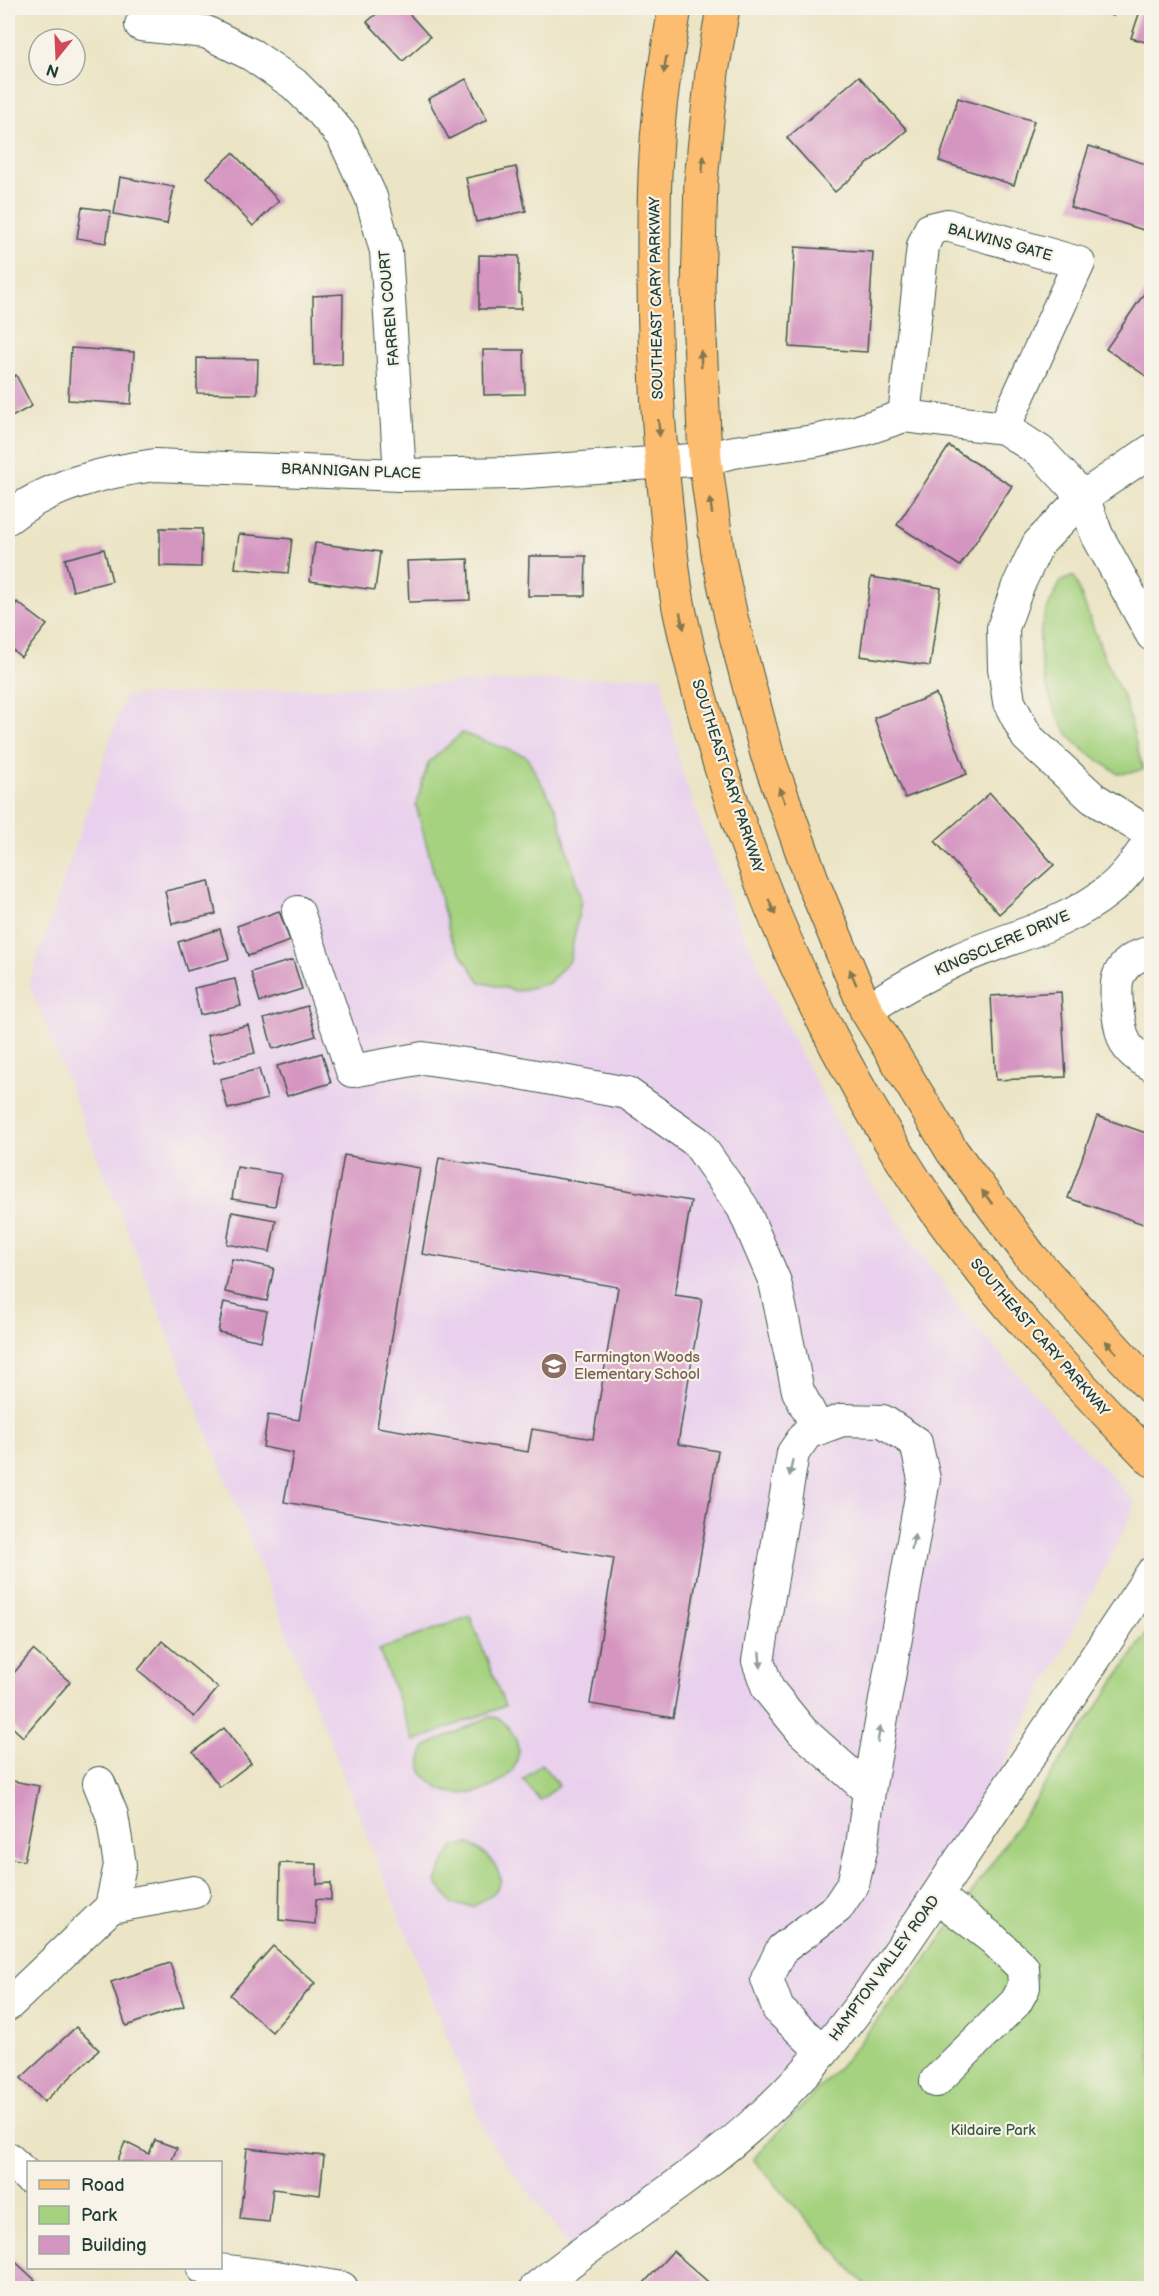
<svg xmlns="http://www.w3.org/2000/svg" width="1159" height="2296" font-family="'Balsamiq Sans',sans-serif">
  <rect width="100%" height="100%" fill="#f7f3e8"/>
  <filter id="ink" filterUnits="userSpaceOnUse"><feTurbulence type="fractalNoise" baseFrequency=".0167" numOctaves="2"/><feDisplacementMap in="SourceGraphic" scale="12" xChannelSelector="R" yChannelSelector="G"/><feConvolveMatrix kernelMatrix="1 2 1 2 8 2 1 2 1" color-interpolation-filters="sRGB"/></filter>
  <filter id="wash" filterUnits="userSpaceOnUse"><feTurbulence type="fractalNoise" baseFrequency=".008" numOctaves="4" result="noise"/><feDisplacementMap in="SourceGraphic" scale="24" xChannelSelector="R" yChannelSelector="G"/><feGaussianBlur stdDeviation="1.35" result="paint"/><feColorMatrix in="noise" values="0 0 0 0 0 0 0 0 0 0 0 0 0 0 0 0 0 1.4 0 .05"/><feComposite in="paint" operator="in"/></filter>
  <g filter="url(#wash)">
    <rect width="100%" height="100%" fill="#ebe4c5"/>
    <path fill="#e9d1ed" d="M 661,675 L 682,773 L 732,909 L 792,1037 L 864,1174 L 956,1303 L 1058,1421 L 1135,1501 L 1128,1522 L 937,1896 L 827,2049 L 577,2255 L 488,2139 L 29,984 L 125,696 Z"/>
    <g fill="#a5d27f" stroke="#62885a" stroke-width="1.5">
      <path d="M 1074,576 L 1105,659 L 1125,701 L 1143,770 L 1119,774 C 1106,765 1090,756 1078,745 C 1053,723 1035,661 1041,628 C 1044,612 1054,596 1061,581 Z"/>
      <path d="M 462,733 L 526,756 L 557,811 L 581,900 L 570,960 L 549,983 L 517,991 L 480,982 L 451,939 L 416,805 L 428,763 Z"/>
      <path d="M 470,1616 L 505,1706 L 414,1741 L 379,1650 Z"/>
      <path d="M 1151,1627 L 1151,2288 L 868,2288 L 753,2159 L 847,2058 L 932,1952 Z"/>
      <path d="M 489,1717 L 499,1718 C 559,1770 462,1818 429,1780 C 426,1777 422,1772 421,1768 C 419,1761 423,1753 426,1746 Z"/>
      <path d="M 541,1764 L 559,1785 L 540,1801 L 523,1780 Z"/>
      <path d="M 470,1844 C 487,1855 496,1861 501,1880 L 496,1891 L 474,1906 L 453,1905 L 436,1882 L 446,1858 L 454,1846 Z"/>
    </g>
    <g id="blocks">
      <g fill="#d595c1">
        <path d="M 383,8 L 404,8 L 430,37 L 403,61 L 367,22 Z"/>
        <path d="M 1093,8 L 1117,8 L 1113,16 Z"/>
        <path d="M 1141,8 L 1152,8 L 1152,44 L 1131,38 Z"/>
        <path d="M 859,76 L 907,130 L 835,192 L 787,138 Z"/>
        <path d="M 466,79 L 487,120 L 449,139 L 428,99 Z"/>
        <path d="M 958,98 L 1034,121 L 1014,185 L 939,161 Z"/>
        <path d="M 1089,146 L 1152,166 L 1152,226 L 1150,232 L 1070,207 Z"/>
        <path d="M 233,153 L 279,201 L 253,226 L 207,177 Z"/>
        <path d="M 516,167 L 526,211 L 476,222 L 466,178 Z"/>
        <path d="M 120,177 L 174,187 L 167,224 L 114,214 Z"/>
        <path d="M 82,207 L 111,211 L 106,243 L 77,238 Z"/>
        <path d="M 795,247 L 873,252 L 867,352 L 789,347 Z"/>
        <path d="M 479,255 L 519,256 L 519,293 L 521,293 L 521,309 L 479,309 Z"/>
        <path d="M 1152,282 L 1152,380 L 1106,349 Z"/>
        <path d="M 343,294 L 342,364 L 314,365 L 313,296 Z"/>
        <path d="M 71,348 L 134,352 L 131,404 L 68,400 Z"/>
        <path d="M 483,350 L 524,350 L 525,394 L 484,395 Z"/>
        <path d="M 197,358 L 258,359 L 257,394 L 197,393 Z"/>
        <path d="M 16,375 L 32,406 L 8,419 L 8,380 Z"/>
        <path d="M 949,446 L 1012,486 L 960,566 L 897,525 Z"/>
        <path d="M 160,528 L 202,529 L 201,567 L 160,566 Z"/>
        <path d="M 239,534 L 292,539 L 288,573 L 235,568 Z"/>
        <path d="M 315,543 L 380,552 L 375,590 L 310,581 Z"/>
        <path d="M 104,549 L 112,581 L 73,591 L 65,559 Z"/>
        <path d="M 529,556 L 586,556 L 585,596 L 528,596 Z"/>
        <path d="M 468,559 L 470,600 L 409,602 L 407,561 Z"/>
        <path d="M 871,577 L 941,588 L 930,666 L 860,656 Z"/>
        <path d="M 17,602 L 47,625 L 21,657 L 8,646 L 8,615 Z"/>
        <path d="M 936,694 L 967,774 L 905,798 L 874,718 Z"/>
        <path d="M 990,793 L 1054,865 L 999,914 L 935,841 Z"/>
        <path d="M 209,881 L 216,914 L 172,924 L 165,891 Z"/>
        <path d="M 279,911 L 290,941 L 248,956 L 237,926 Z"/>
        <path d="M 220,929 L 229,959 L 187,971 L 178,942 Z"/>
        <path d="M 293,960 L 302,989 L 260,1002 L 251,972 Z"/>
        <path d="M 235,979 L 241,1006 L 200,1015 L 194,988 Z"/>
        <path d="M 1061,992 L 1066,1077 L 996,1080 L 991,996 Z"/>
        <path d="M 307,1006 L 316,1036 L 273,1049 L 264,1019 Z"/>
        <path d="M 248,1025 L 255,1053 L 214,1063 L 207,1035 Z"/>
        <path d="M 322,1053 L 331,1083 L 287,1096 L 277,1066 Z"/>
        <path d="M 259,1069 L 267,1099 L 228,1109 L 220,1079 Z"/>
        <path d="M 1097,1116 L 1152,1135 L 1152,1227 L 1068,1198 Z"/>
        <path d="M 344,1155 L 420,1168 L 377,1427 L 528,1452 L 532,1429 L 593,1439 L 618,1287 L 422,1254 L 439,1158 L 691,1201 L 675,1295 L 702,1299 L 678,1444 L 718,1451 L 673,1718 L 590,1704 L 614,1558 L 284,1502 L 293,1453 L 263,1447 L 268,1415 L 299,1420 Z"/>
        <path d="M 237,1167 L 281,1174 L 275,1206 L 232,1199 Z"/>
        <path d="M 232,1212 L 276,1220 L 270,1252 L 227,1244 Z"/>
        <path d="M 232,1259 L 274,1268 L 267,1301 L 225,1292 Z"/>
        <path d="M 224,1302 L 267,1311 L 261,1341 L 218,1332 Z"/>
        <path d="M 162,1641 L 218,1688 L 194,1717 L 138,1670 Z"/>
        <path d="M 33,1650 L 70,1682 L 23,1737 L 8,1723 L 8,1680 Z"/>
        <path d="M 224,1728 L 251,1763 L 220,1787 L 193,1752 Z"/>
        <path d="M 8,1780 L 39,1786 L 24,1861 L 8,1858 Z"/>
        <path d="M 280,1863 L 317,1864 L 317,1884 L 331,1883 L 331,1900 L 316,1899 L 315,1924 L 279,1920 Z"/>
        <path d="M 273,1946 L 315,1983 L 272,2032 L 230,1995 Z"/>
        <path d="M 170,1963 L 184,2006 L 126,2026 L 111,1982 Z"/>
        <path d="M 76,2027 L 99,2050 L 44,2102 L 21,2078 Z"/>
        <path d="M 155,2140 L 177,2148 L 171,2162 L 117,2162 L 125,2142 L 149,2154 Z"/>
        <path d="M 247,2148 L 324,2156 L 320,2195 L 273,2189 L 269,2222 L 240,2219 Z"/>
        <path d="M 673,2251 L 715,2288 L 650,2288 L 644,2283 Z"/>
        <path d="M 8,2255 L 35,2280 L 26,2288 L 8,2288 Z"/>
      </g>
    </g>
  </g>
  <g filter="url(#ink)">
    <use href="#blocks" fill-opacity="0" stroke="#3e564a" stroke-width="1.5"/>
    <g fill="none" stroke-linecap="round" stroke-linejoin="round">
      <defs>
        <g id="minor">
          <path d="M 141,25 L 206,32 L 252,55 L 294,84 L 321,111 L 343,137 L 371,197 L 386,251 L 400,475"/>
          <path d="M 904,416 L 923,246 L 930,229 L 947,225 L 1079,263 L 1004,428"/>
          <path d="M 1152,450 L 1083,497 L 1038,544 L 1018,586 L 1003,628 L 1004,668 L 1009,702 L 1027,737 L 1093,798 L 1152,835"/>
          <path d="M 8,518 C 49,485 104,472 155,465 L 400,475 L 514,473 L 705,459 L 734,452 L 814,441 L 859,431 L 904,416 L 1004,428 L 1041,452 L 1083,497 L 1097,535 L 1152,635"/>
          <path d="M 298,912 L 352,1071 L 423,1058 L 493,1068 L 627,1093 L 697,1142 L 743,1208 L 775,1282 L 798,1391 L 818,1429"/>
          <path d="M 1152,952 C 1137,955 1126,961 1119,975 C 1113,989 1119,1031 1126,1044 C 1132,1054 1142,1060 1152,1065"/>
          <path d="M 866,1010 C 896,991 927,974 959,959 C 1008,937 1065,926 1108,891 C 1126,877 1139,857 1152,838"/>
          <path d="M 111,1907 L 194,1892"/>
          <path d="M 8,2005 L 111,1907 L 120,1865 L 112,1815 L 99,1783"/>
          <path d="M 823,2052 L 778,2009 L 767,1979 L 782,1949 L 837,1908 L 853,1884 L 862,1846 L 869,1791 L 924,1479 L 916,1443 L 883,1421 L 842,1420 L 807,1433 L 793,1453 L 758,1661 L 768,1689 L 802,1731 L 869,1791"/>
          <path d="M 936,2081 L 1016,2002 L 1024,1987 L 1023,1968 L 993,1939 L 937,1896"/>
          <path d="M 8,2158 L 28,2177"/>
          <path d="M 203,2268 L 276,2277 L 342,2288"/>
          <path d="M 536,2288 C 610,2228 694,2180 764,2114 C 841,2043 903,1947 960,1860 C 1024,1764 1088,1669 1152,1573"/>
        </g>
        <g id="major">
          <path d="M 675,8 C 669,44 662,81 659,118 C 653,174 654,230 654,286 C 655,356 657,425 665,494 C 669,533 672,574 680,613 C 723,813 802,1008 914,1179 C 982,1282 1066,1372 1152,1460"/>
          <path d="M 723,8 L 712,72 L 701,180 L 698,289 L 705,459 L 718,554 L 731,617 L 767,754 L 814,885 L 866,1010 L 952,1151 L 1031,1257 L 1152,1389"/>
        </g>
      </defs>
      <use href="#minor" stroke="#3e564a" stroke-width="34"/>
      <use href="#major" stroke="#3e564a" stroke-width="35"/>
      <use href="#minor" stroke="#fff" stroke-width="32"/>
      <use href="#major" stroke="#fcbd6f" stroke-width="33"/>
    </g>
    <defs><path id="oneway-solid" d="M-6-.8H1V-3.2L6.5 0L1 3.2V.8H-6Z" transform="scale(1.5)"/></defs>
    <g fill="#82774f">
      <use href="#oneway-solid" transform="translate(665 65) rotate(99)"/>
      <use href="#oneway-solid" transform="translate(703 164) rotate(-84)"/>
      <use href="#oneway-solid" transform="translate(701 359) rotate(-92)"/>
      <use href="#oneway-solid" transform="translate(659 428) rotate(86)"/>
      <use href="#oneway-solid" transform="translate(711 506) rotate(-98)"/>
      <use href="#oneway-solid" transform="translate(682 621) rotate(76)"/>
      <use href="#oneway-solid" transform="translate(782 795) rotate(-110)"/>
      <use href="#oneway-solid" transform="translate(772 907) rotate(67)"/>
      <use href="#oneway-solid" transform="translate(853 977) rotate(-113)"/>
      <use href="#oneway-solid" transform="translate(987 1197) rotate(-127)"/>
      <use href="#oneway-solid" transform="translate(1111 1347) rotate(-132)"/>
    </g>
    <g fill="#8f9e9a">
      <use href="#oneway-solid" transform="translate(791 1468) rotate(100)"/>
      <use href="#oneway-solid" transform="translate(913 1542) rotate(-80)"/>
      <use href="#oneway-solid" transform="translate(760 1660) rotate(86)"/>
      <use href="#oneway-solid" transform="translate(879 1734) rotate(-80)"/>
    </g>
  </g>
  <defs>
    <symbol id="school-disc" viewBox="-11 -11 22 22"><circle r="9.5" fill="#8d6e63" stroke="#f7f3e8"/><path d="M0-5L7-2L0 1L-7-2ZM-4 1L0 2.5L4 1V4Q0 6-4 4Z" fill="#fff"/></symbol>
  </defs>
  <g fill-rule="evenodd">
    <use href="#school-disc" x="539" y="1351" width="30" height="30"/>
  </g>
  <g text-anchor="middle" stroke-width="4.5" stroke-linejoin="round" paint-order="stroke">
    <g font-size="15" fill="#1f3d34" stroke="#f7f3e8">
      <text transform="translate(1000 242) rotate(15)" y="5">BALWINS GATE</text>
      <text transform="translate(656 298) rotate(-91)" y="5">SOUTHEAST CARY PARKWAY</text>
      <text transform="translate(389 308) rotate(-95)" y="5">FARREN COURT</text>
      <text transform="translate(351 471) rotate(2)" y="5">BRANNIGAN PLACE</text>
      <text transform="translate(728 776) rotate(72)" y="5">SOUTHEAST CARY PARKWAY</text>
      <text transform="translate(1002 943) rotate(-23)" y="5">KINGSCLERE DRIVE</text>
      <text transform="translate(1040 1337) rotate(49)" y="5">SOUTHEAST CARY PARKWAY</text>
      <text transform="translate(884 1968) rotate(-54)" y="5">HAMPTON VALLEY ROAD</text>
    </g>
    <g font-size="15" fill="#785e54" stroke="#f7f3e8" text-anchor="start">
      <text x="574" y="1362">Farmington Woods<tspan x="574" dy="17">Elementary School</tspan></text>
    </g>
    <g font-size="15" fill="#3a5b43" stroke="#f7f3e8">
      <text x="993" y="2135">Kildaire Park</text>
    </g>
  </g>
  <rect width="1159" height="2296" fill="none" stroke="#f7f3e8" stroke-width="30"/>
  <rect x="27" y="2161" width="195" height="108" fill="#f7f3e8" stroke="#a1aaa0" stroke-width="1.5"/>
  <rect x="39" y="2180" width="30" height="9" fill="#fcbd6f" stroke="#a1aaa0" stroke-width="1.5"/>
  <text x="81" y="2191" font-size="18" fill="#1f3d34">Road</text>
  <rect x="39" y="2206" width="30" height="18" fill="#a5d27f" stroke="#a1aaa0" stroke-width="1.5"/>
  <text x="81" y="2221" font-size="18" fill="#1f3d34">Park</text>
  <rect x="39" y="2236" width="30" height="18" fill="#d595c1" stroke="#a1aaa0" stroke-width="1.5"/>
  <text x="81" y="2251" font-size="18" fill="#1f3d34">Building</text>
  <g transform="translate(57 57) rotate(198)"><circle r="28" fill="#f7f3e8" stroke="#a1aaa0" stroke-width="1.5"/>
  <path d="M0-4.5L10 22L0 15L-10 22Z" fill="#d1495b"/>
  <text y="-9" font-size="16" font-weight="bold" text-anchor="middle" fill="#1f3d34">N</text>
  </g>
</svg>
